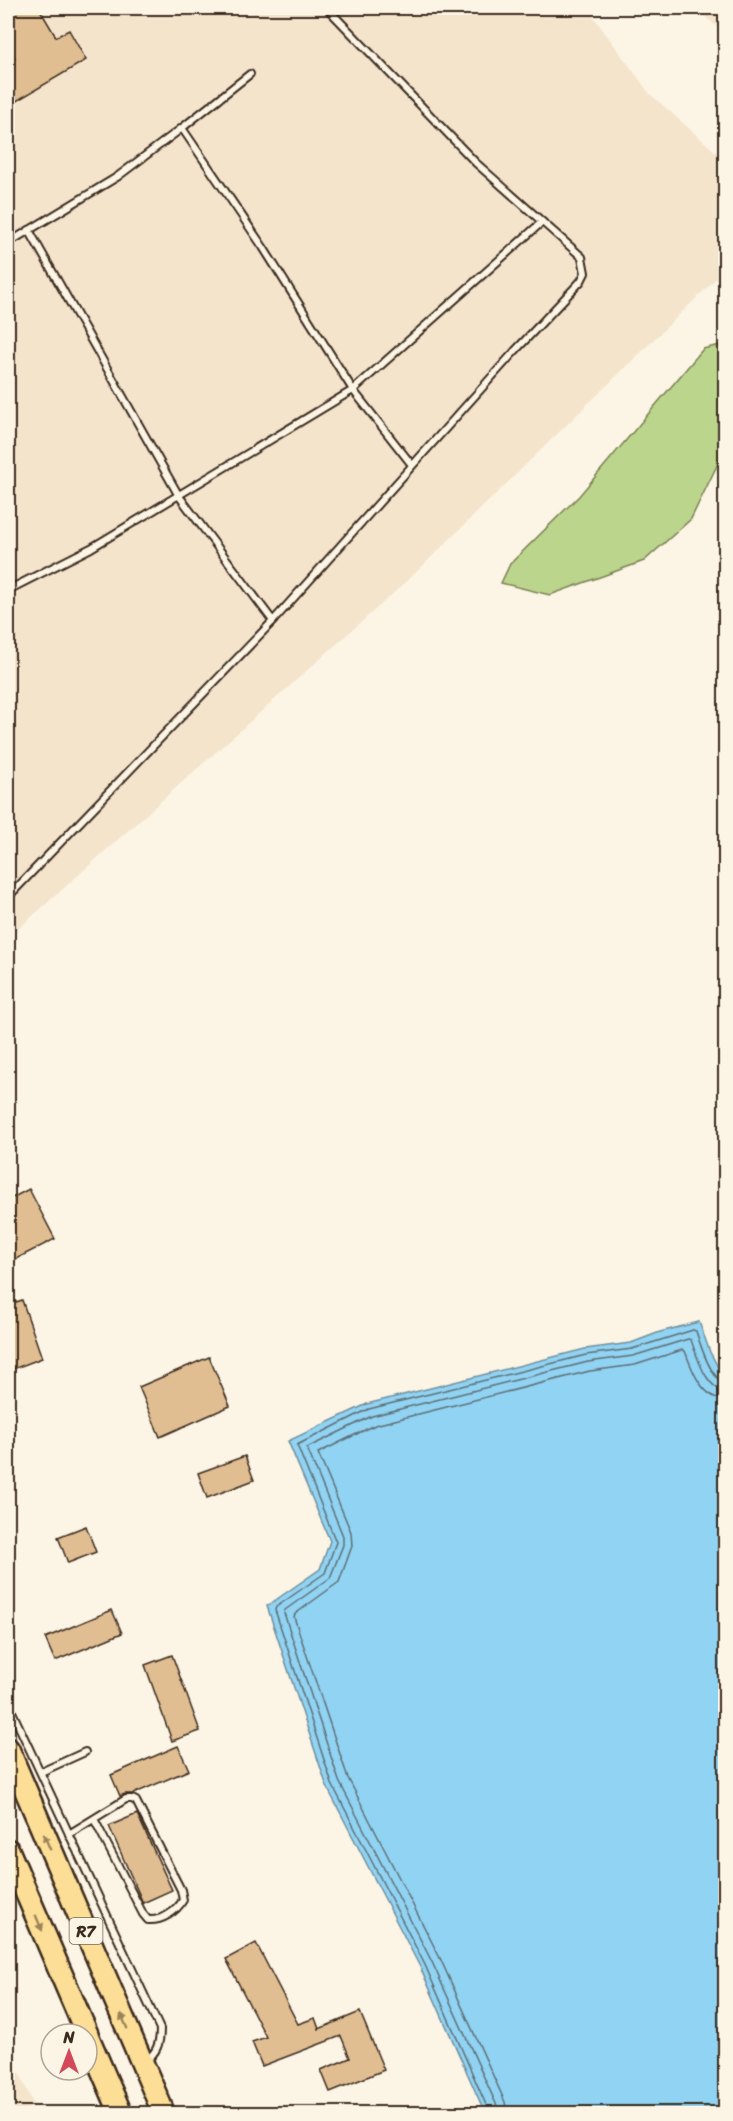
<svg xmlns="http://www.w3.org/2000/svg" width="733" height="2121" font-family="Sriracha,sans-serif">
  <rect width="100%" height="100%" fill="#fcf5e5"/>
  <filter id="ink" filterUnits="userSpaceOnUse"><feTurbulence type="fractalNoise" baseFrequency=".0167" numOctaves="2"/><feDisplacementMap in="SourceGraphic" scale="12" xChannelSelector="R" yChannelSelector="G"/><feConvolveMatrix kernelMatrix="1 2 1 2 8 2 1 2 1" color-interpolation-filters="sRGB"/></filter>
  <g filter="url(#ink)">
    <g fill="#f4e4cc">
      <path d="M 8,8 L 587,8 L 650,94 L 725,160 L 725,270 L 406,582 L 8,938 Z"/>
      <path d="M 694,8 L 725,8 L 725,33 Z"/>
      <path d="M 8,2047 L 34,2106 L 19,2113 L 8,2113 Z"/>
    </g>
    <path fill="#bbd58c" stroke="#7b8055" stroke-width="1.5" d="M 725,344 L 725,449 L 691,519 L 644,561 L 550,595 L 501,583 L 510,564 L 579,496 L 703,349 Z"/>
    <path fill="#91d3f3" stroke="#6f8f9e" stroke-width="1.5" d="M 699,1322 L 710,1352 L 726,1382 L 725,2113 L 485,2113 L 420,1967 L 327,1787 L 267,1606 L 320,1569 L 330,1541 L 288,1441 L 367,1404 L 585,1349 L 631,1343 L 660,1332 Z"/>
    <g fill="none" stroke-linecap="round" stroke-linejoin="round">
      <g stroke="#5d6e73" stroke-width="1.5">
        <path d="M 490,2114 L 425,1965 L 332,1784 L 275,1610 L 276,1607 L 325,1573 L 336,1542 L 297,1445 L 369,1409 L 586,1355 L 632,1349 L 693,1330 L 696,1331 C 700,1344 711,1381 726,1383"/>
        <path d="M 498,2114 L 497,2106 L 432,1962 L 339,1781 L 284,1613 L 285,1610 L 330,1578 L 343,1545 L 343,1536 L 307,1448 L 372,1416 L 588,1362 L 633,1356 L 688,1339 L 691,1340 C 697,1356 706,1390 726,1391"/>
        <path d="M 507,2114 L 505,2102 L 440,1958 L 348,1778 L 294,1617 L 295,1614 L 339,1582 L 352,1546 L 351,1532 L 318,1453 L 375,1425 L 590,1371 L 635,1365 L 682,1350 L 685,1351 C 692,1370 702,1399 726,1400"/>
      </g>
    </g>
    <g fill="#e0be92" stroke="#3b2a1e" stroke-width="1.5">
      <path d="M 8,8 L 39,8 L 56,37 L 69,30 L 86,60 L 8,106 L 8,63 L 15,58 L 8,46 Z"/>
      <path d="M 29,1189 L 55,1239 L 8,1263 L 8,1200 Z"/>
      <path d="M 22,1300 L 42,1358 L 8,1371 L 8,1305 Z"/>
      <path d="M 209,1357 L 230,1406 L 160,1437 L 139,1387 Z"/>
      <path d="M 245,1456 L 254,1480 L 207,1498 L 198,1473 Z"/>
      <path d="M 86,1526 L 96,1552 L 68,1563 L 58,1537 Z"/>
      <path d="M 112,1610 L 122,1633 L 55,1661 L 45,1638 Z"/>
      <path d="M 172,1655 L 200,1731 L 172,1741 L 145,1665 Z"/>
      <path d="M 178,1746 L 189,1770 L 133,1794 L 125,1794 L 120,1796 L 111,1775 Z"/>
      <path d="M 137,1814 L 172,1890 L 143,1903 L 109,1826 Z"/>
      <path d="M 256,1943 L 298,2024 L 315,2018 L 319,2029 L 360,2012 L 384,2070 L 330,2092 L 321,2070 L 350,2058 L 341,2036 L 262,2066 L 252,2042 L 266,2037 L 226,1959 Z"/>
    </g>
    <g fill="none" stroke-linecap="round" stroke-linejoin="round">
      <defs>
        <g id="service">
          <path d="M 182,128 L 263,247 L 353,390 L 412,465"/>
          <path d="M 29,230 L 179,496 L 273,621"/>
          <path d="M 8,243 L 117,177 L 182,128 L 250,74"/>
          <path d="M 8,590 L 91,548 L 353,390 L 542,222"/>
          <path d="M 8,897 L 273,621 L 515,351 L 581,281 L 585,273 L 582,257 L 476,163 L 327,8"/>
          <path d="M 8,1703 L 160,2029 C 160,2044 157,2052 145,2062"/>
          <path d="M 41,1772 L 85,1752"/>
          <path d="M 69,1834 L 126,1799 L 132,1799 L 136,1801 L 181,1890 L 183,1900 C 176,1912 162,1921 148,1920 L 143,1914 L 94,1819"/>
        </g>
        <g id="trunk">
          <path d="M 8,1749 L 164,2114"/>
          <path d="M 8,1850 L 87,2034"/>
          <path d="M 87,2035 L 121,2114"/>
        </g>
      </defs>
      <use href="#service" stroke="#3b2a1e" stroke-width="10"/>
      <use href="#trunk" stroke="#3b2a1e" stroke-width="26"/>
      <use href="#service" stroke="#fcf5e5" stroke-width="6"/>
      <use href="#trunk" stroke="#fcde96" stroke-width="21"/>
    </g>
    <defs><path id="oneway-solid" d="M-6-.8H1V-3.2L6.5 0L1 3.2V.8H-6Z" transform="scale(1.5)"/></defs>
    <g fill="#9c845a">
      <use href="#oneway-solid" transform="translate(47 1842) rotate(-113)"/>
      <use href="#oneway-solid" transform="translate(39 1923) rotate(67)"/>
      <use href="#oneway-solid" transform="translate(124 2021) rotate(-113)"/>
    </g>
  </g>
  <g text-anchor="middle" stroke-width="5" stroke-linejoin="round" paint-order="stroke">
    <rect fill="#fcf5e5" stroke="#75675a" stroke-width="1.5" x="69.5" y="1918" width="33" height="26" rx="4.5"/>
    <g font-size="16" font-weight="bold" fill="#3b2a1e">
      <text x="86" y="1937">R7</text>
    </g>
  </g>
  <rect width="733" height="2121" fill="none" stroke="#fcf5e5" stroke-width="30"/>
  <rect x="15" y="15" width="703" height="2091" fill="none" stroke="#3b2a1e" stroke-width="2" filter="url(#ink)"/>
  <g transform="translate(69 2052)"><circle r="28" fill="#fcf5e5" stroke="#afa495" stroke-width="1.5"/>
  <path d="M0-4.5L10 22L0 15L-10 22Z" fill="#d1495b"/>
  <text y="-9" font-size="16" font-weight="bold" text-anchor="middle" fill="#3b2a1e">N</text>
  </g>
</svg>
